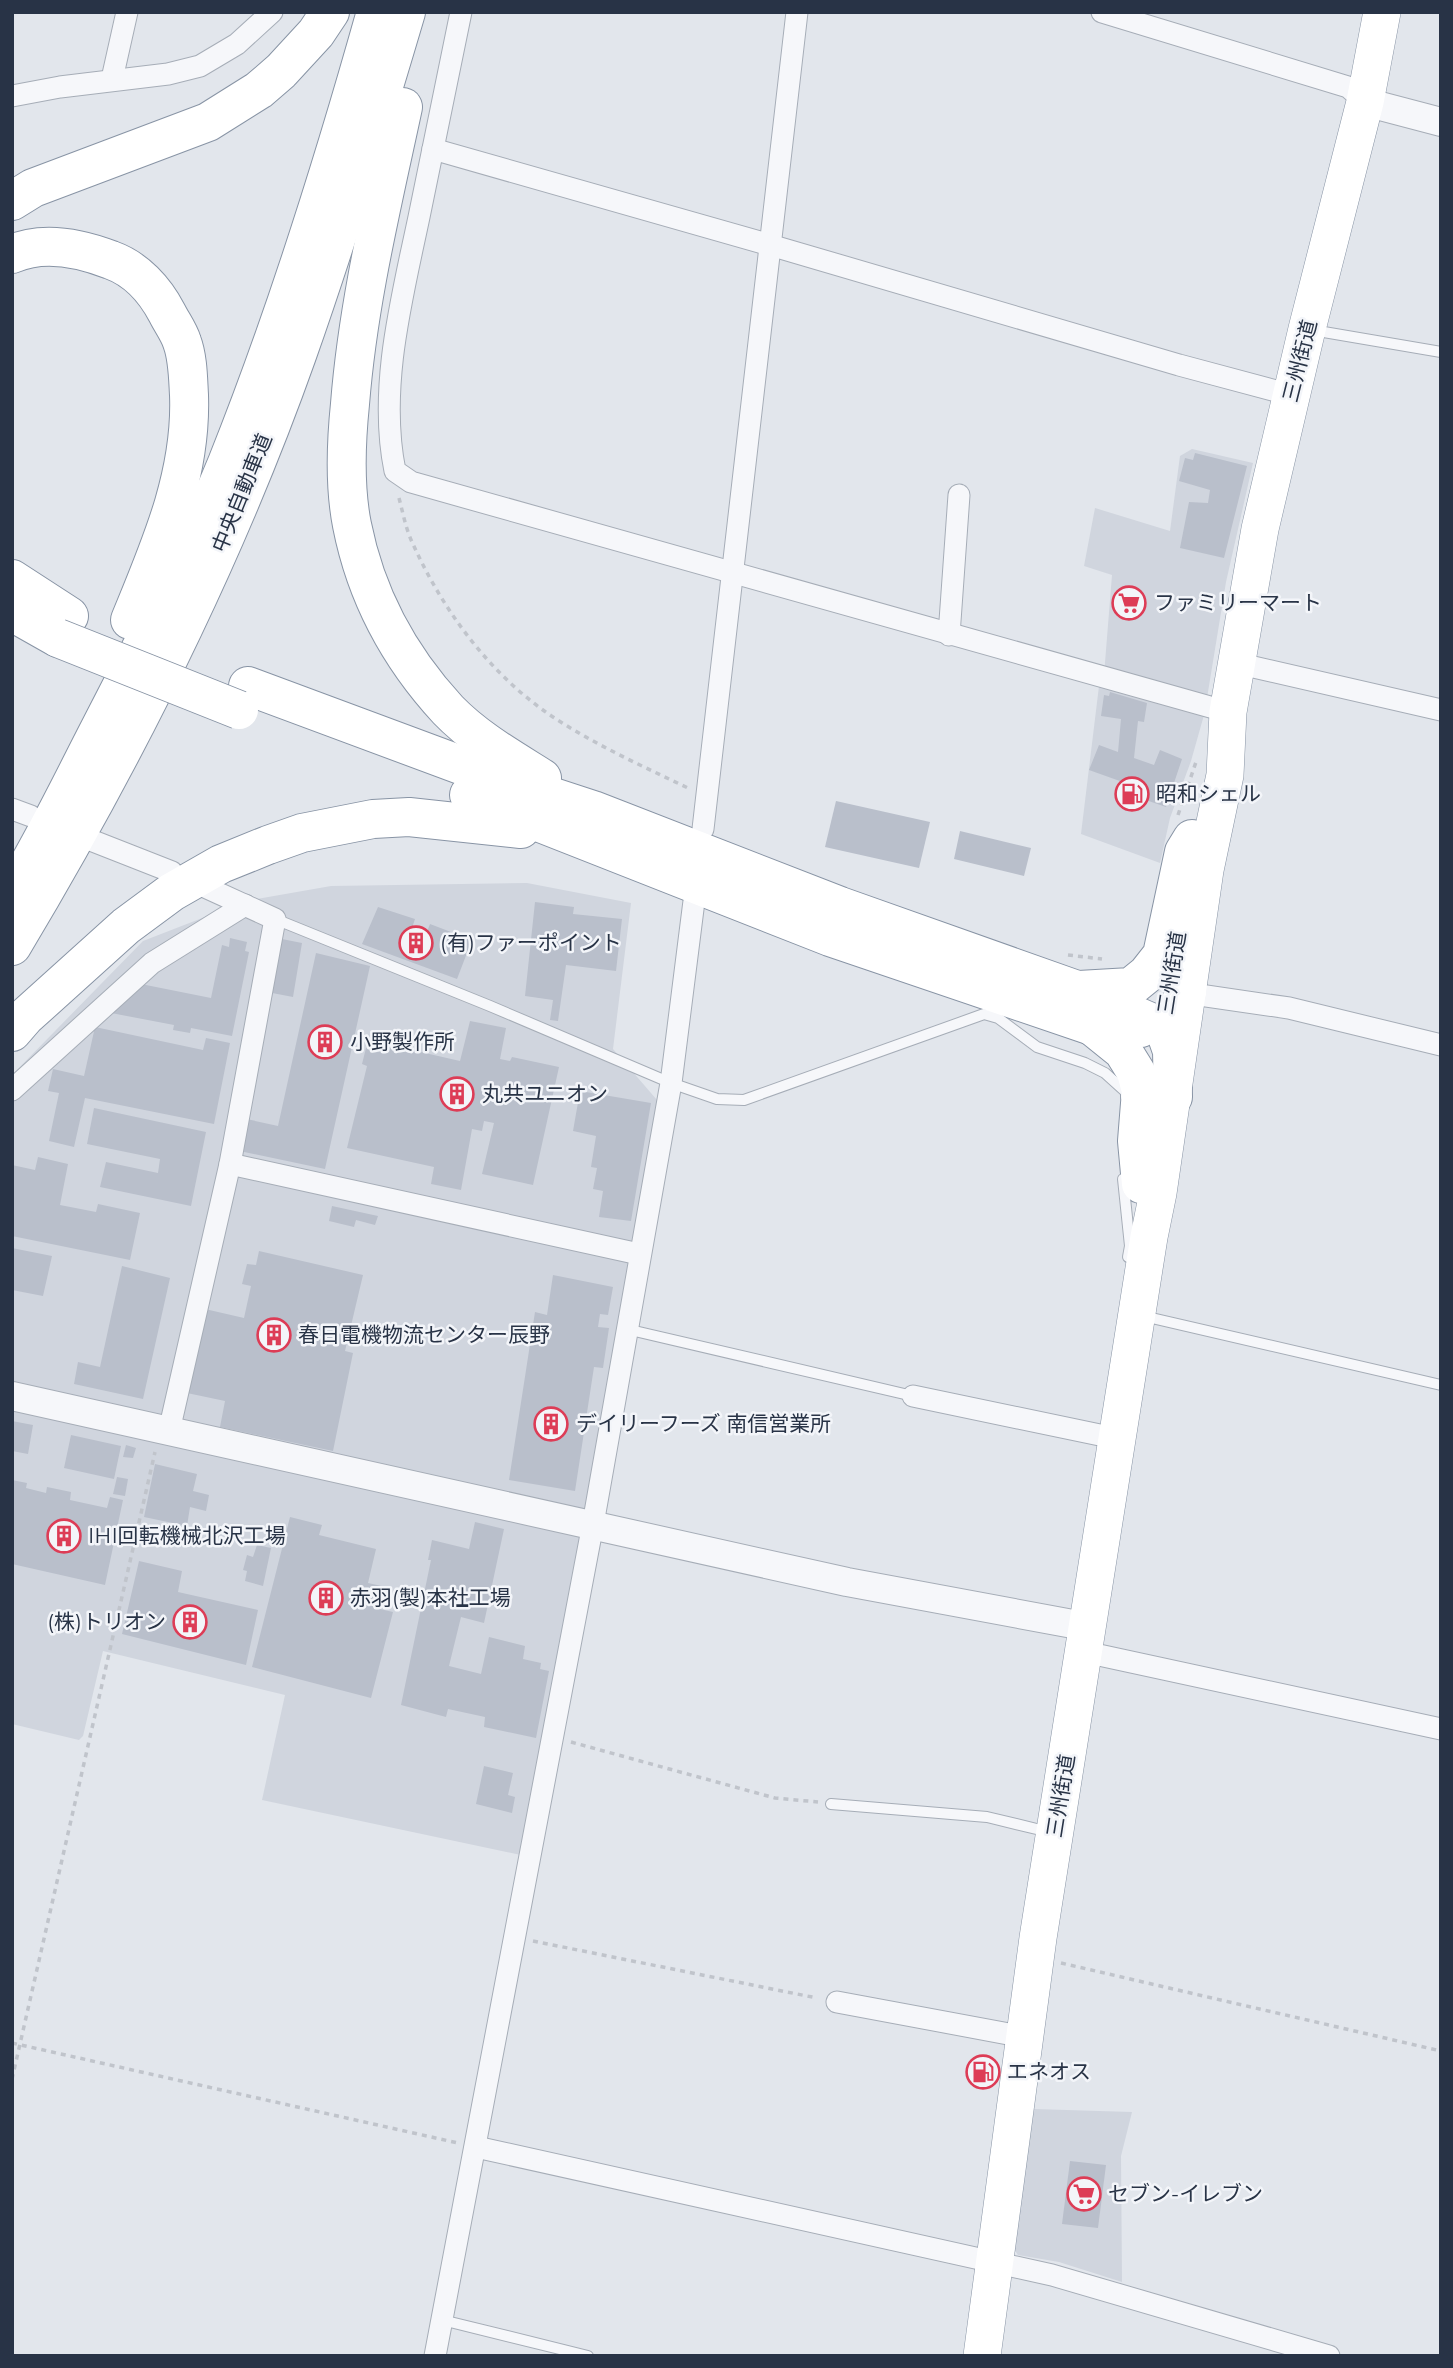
<svg xmlns="http://www.w3.org/2000/svg" width="1453" height="2368" font-family="Montserrat,'Noto Sans JP',sans-serif">
  <rect width="100%" height="100%" fill="#e2e6ec"/>
  <g fill="#d0d5de">
    <path d="M 1192,449 L 1253,463 L 1226,582 L 1207,698 L 1104,675 L 1112,575 L 1084,566 L 1095,508 L 1170,531 L 1180,456 Z"/>
    <path d="M 1099,686 L 1204,715 L 1191,761 L 1170,818 L 1160,863 L 1081,834 Z"/>
    <path d="M 527,883 L 631,903 L 613,1049 L 657,1100 L 592,1482 L 521,1855 L 262,1800 L 285,1695 L 103,1651 L 83,1736 L 79,1740 L 12,1724 L 12,1075 L 143,941 L 246,901 L 331,886 Z"/>
    <path d="M 1034,2109 L 1132,2112 L 1121,2156 L 1122,2282 L 1059,2262 L 1018,2255 L 1013,2248 Z"/>
  </g>
  <g fill="#b9bfcb">
    <path d="M 1195,453 L 1247,466 L 1224,558 L 1180,548 L 1189,502 L 1208,503 L 1210,490 L 1179,481 L 1185,458 L 1193,460 Z"/>
    <path d="M 1110,692 L 1147,703 L 1144,722 L 1138,721 L 1134,758 L 1154,765 L 1160,750 L 1182,759 L 1166,807 L 1140,798 L 1145,790 L 1089,770 L 1099,745 L 1118,752 L 1121,719 L 1101,716 L 1104,695 L 1109,696 Z"/>
    <path d="M 836,801 L 930,822 L 919,868 L 825,847 Z"/>
    <path d="M 960,831 L 1031,848 L 1024,876 L 954,859 Z"/>
    <path d="M 535,902 L 574,907 L 573,914 L 622,919 L 616,971 L 566,965 L 558,1021 L 550,1020 L 553,1000 L 525,996 Z"/>
    <path d="M 378,907 L 415,919 L 409,937 L 423,942 L 430,924 L 472,940 L 457,979 L 362,944 Z"/>
    <path d="M 230,938 L 247,942 L 245,951 L 249,952 L 232,1036 L 191,1028 L 190,1033 L 173,1030 L 174,1025 L 111,1013 L 141,984 L 211,998 L 222,945 L 229,947 Z"/>
    <path d="M 277,938 L 302,943 L 293,997 L 267,992 Z"/>
    <path d="M 316,953 L 370,966 L 325,1169 L 235,1150 L 242,1118 L 278,1126 Z"/>
    <path d="M 470,1021 L 506,1028 L 500,1059 L 510,1061 L 512,1057 L 559,1067 L 533,1185 L 482,1174 L 494,1123 L 484,1121 L 482,1131 L 472,1129 L 461,1190 L 431,1184 L 434,1167 L 347,1148 L 367,1066 L 362,1064 L 368,1040 L 460,1061 Z"/>
    <path d="M 95,1027 L 203,1050 L 206,1038 L 230,1043 L 214,1124 L 85,1098 L 74,1147 L 49,1141 L 59,1093 L 48,1091 L 53,1069 L 84,1076 Z"/>
    <path d="M 580,1091 L 651,1103 L 631,1221 L 599,1217 L 603,1191 L 593,1189 L 597,1168 L 591,1167 L 596,1136 L 573,1131 Z"/>
    <path d="M 94,1108 L 206,1132 L 191,1206 L 100,1187 L 106,1162 L 158,1173 L 160,1159 L 87,1144 Z"/>
    <path d="M 38,1157 L 68,1164 L 60,1205 L 96,1212 L 98,1204 L 140,1213 L 130,1260 L 12,1236 L 12,1165 L 35,1170 Z"/>
    <path d="M 332,1206 L 378,1216 L 375,1225 L 356,1220 L 354,1227 L 329,1221 Z"/>
    <path d="M 12,1248 L 52,1256 L 43,1296 L 12,1290 Z"/>
    <path d="M 259,1251 L 363,1275 L 345,1351 L 353,1353 L 333,1451 L 220,1427 L 225,1401 L 187,1393 L 205,1309 L 244,1318 L 251,1286 L 242,1284 L 247,1264 L 256,1265 Z"/>
    <path d="M 122,1266 L 170,1278 L 143,1399 L 74,1384 L 78,1362 L 100,1367 Z"/>
    <path d="M 553,1275 L 613,1287 L 608,1315 L 600,1314 L 598,1327 L 609,1328 L 603,1368 L 594,1367 L 575,1491 L 509,1480 L 535,1312 L 547,1315 Z"/>
    <path d="M 12,1421 L 33,1425 L 28,1454 L 12,1451 Z"/>
    <path d="M 71,1435 L 121,1446 L 114,1479 L 64,1468 Z"/>
    <path d="M 126,1445 L 136,1448 L 133,1458 L 123,1457 Z"/>
    <path d="M 155,1464 L 197,1474 L 193,1491 L 209,1495 L 206,1511 L 190,1507 L 187,1526 L 144,1517 Z"/>
    <path d="M 117,1477 L 128,1479 L 125,1496 L 113,1494 Z"/>
    <path d="M 12,1480 L 27,1483 L 26,1488 L 46,1493 L 47,1487 L 71,1492 L 70,1500 L 107,1508 L 110,1497 L 123,1500 L 105,1585 L 12,1564 Z"/>
    <path d="M 290,1517 L 322,1525 L 319,1535 L 376,1549 L 368,1583 L 386,1587 L 380,1609 L 393,1612 L 371,1698 L 252,1667 Z"/>
    <path d="M 475,1522 L 504,1529 L 484,1623 L 461,1617 L 449,1666 L 481,1674 L 489,1637 L 525,1646 L 523,1659 L 541,1663 L 540,1669 L 549,1671 L 536,1738 L 484,1727 L 485,1717 L 448,1709 L 446,1717 L 401,1705 L 431,1560 L 428,1560 L 432,1540 L 469,1549 Z"/>
    <path d="M 257,1545 L 271,1548 L 263,1586 L 245,1581 L 247,1571 L 243,1570 L 247,1555 L 253,1557 Z"/>
    <path d="M 139,1561 L 182,1571 L 178,1592 L 258,1610 L 246,1665 L 122,1634 Z"/>
    <path d="M 484,1766 L 513,1773 L 508,1795 L 515,1797 L 512,1813 L 476,1804 Z"/>
    <path d="M 1070,2161 L 1106,2165 L 1098,2228 L 1062,2224 Z"/>
  </g>
  <g fill="none" stroke-linecap="round" stroke-linejoin="round">
    <defs>
      <g id="service">
        <path d="M 1312,330 L 1441,352"/>
        <path d="M 275,919 L 490,1006 L 671,1083 L 717,1099 L 744,1100 L 984,1014 L 998,1018 L 1037,1047 L 1085,1063 L 1105,1073 L 1126,1092 L 1126,1097"/>
        <path d="M 1123,1179 L 1130,1246 L 1128,1257"/>
        <path d="M 1143,1316 L 1441,1385"/>
        <path d="M 626,1329 L 913,1396"/>
        <path d="M 831,1804 L 987,1817 L 1049,1832"/>
        <path d="M 442,2320 L 588,2356"/>
      </g>
      <g id="minor">
        <path d="M 461,12 C 447,80 433,149 419,217 C 402,298 378,388 395,471 L 411,482 L 1228,712"/>
        <path d="M 1102,12 L 1348,87 L 1365,102"/>
        <path d="M 112,79 L 127,12"/>
        <path d="M 12,96 L 60,87 L 168,74 L 200,66 L 237,44 L 272,12"/>
        <path d="M 433,149 L 770,245 L 1179,365 L 1291,395"/>
        <path d="M 949,635 L 959,495"/>
        <path d="M 1236,663 L 1441,710"/>
        <path d="M 12,809 L 31,816"/>
        <path d="M 703,829 L 797,12"/>
        <path d="M 93,841 L 172,872"/>
        <path d="M 205,887 L 275,919 L 230,1164"/>
        <path d="M 1179,992 L 1289,1008 L 1441,1045"/>
        <path d="M 12,1090 L 152,963 L 245,905"/>
        <path d="M 913,1396 L 1119,1439"/>
        <path d="M 169,1431 L 230,1164 L 639,1254"/>
        <path d="M 1085,1652 L 1441,1729"/>
        <path d="M 837,2002 L 1025,2037"/>
        <path d="M 476,2147 L 1052,2275 L 1329,2356"/>
        <path d="M 435,2356 L 593,1524 L 671,1083 L 694,901"/>
      </g>
      <g id="tertiary">
        <path d="M 1365,102 L 1441,122"/>
        <path d="M 12,1396 L 847,1582 L 1089,1627"/>
      </g>
      <path id="trunk" d="M 982,2356 L 1038,1938 L 1149,1237 L 1158,1193 L 1205,870 L 1225,775 L 1228,712 L 1260,529 L 1307,329 L 1365,102 L 1382,12"/>
      <g id="motorway">
        <path d="M 403,107 C 382,205 358,303 350,404 C 346,443 344,485 352,525 C 366,596 399,657 448,710 C 475,738 510,758 542,778"/>
        <path d="M 12,201 L 33,188 L 208,122 L 259,90 L 281,71 L 316,33 L 330,12"/>
        <path d="M 12,254 C 44,240 80,248 111,260 C 136,269 155,290 167,313 C 172,323 179,332 182,342 C 188,358 188,378 189,395 C 192,475 160,547 130,620"/>
        <path d="M 12,579 L 69,616"/>
        <path d="M 12,612 L 58,638"/>
        <path d="M 248,686 L 501,780 L 593,810 L 840,906 L 1077,990 L 1164,1028 L 1172,1051 L 1173,1097"/>
        <path d="M 469,795 L 830,937 L 1092,1026 L 1141,1028"/>
        <path d="M 12,893 C 45,839 72,782 101,726 C 146,639 190,553 227,463 C 286,316 333,165 376,12"/>
        <path d="M 12,946 C 124,759 224,561 297,355 C 337,242 372,127 406,12"/>
        <path d="M 1079,990 L 1131,987 L 1147,974 L 1162,955 L 1184,852 L 1192,839"/>
        <path d="M 1092,1026 L 1123,1051 L 1136,1072 L 1141,1091 L 1137,1141 L 1141,1184"/>
        <path d="M 1164,1028 L 1187,992"/>
        <path d="M 12,1032 L 25,1017 L 126,926 L 172,892 L 221,864 L 268,845 L 302,833 L 373,819 L 409,817 L 521,829"/>
      </g>
    </defs>
    <use href="#service" stroke="#a6adb7" stroke-width="12"/>
    <use href="#minor" stroke="#a6adb7" stroke-width="23"/>
    <use href="#tertiary" stroke="#a6adb7" stroke-width="30"/>
    <use href="#trunk" stroke="#8894a5" stroke-width="38"/>
    <use href="#motorway" stroke="#8894a5" stroke-width="40"/>
    <g stroke="#c0c4cb" stroke-width="3.5" stroke-dasharray="5 5" stroke-linecap="butt">
      <path d="M 399,498 C 403,513 406,530 413,544 C 444,613 493,678 556,719 C 598,746 644,767 688,788"/>
      <path d="M 1178,815 L 1197,759"/>
      <path d="M 1068,955 L 1102,959"/>
      <path d="M 571,1742 L 775,1798 L 818,1802"/>
      <path d="M 533,1941 L 817,1998"/>
      <path d="M 1061,1963 L 1441,2051"/>
      <path d="M 12,2043 L 458,2143"/>
      <path d="M 12,2079 L 155,1452"/>
    </g>
    <use href="#service" stroke="#f6f7fa" stroke-width="10"/>
    <use href="#minor" stroke="#f6f7fa" stroke-width="21"/>
    <use href="#tertiary" stroke="#f6f7fa" stroke-width="28"/>
    <use href="#trunk" stroke="#fff" stroke-width="37"/>
    <use href="#motorway" stroke="#fff" stroke-width="38"/>
    <defs>
      <path id="motorway-bridge" d="M 58,638 L 239,710"/>
    </defs>
    <use href="#motorway-bridge" stroke="#8894a5" stroke-width="40" stroke-linecap="butt"/>
    <use href="#motorway-bridge" stroke="#fff" stroke-width="38"/>
  </g>
  <defs>
    <symbol id="supermarket-ring" viewBox="-11 -11 22 22"><circle r="9.5" fill="#f3f5f9" stroke="#dd3c56" stroke-width="1.5"/><path d="M-6-5.5h2.5l.6 2H6L4.5 2H-2.5L-4.4-4H-6ZM-1.5 3.2a1.3 1.3 0 1 0 .1 0ZM3 3.2a1.3 1.3 0 1 0 .1 0Z" fill="#dd3c56"/></symbol>
    <symbol id="fuel-ring" viewBox="-11 -11 22 22"><circle r="9.5" fill="#f3f5f9" stroke="#dd3c56" stroke-width="1.5"/><path d="M-5.5-6h7V0h2V4h1.3V-2.5L3-4.5l.8-.8L6-3V5H2.5V1h-1V6h-7ZM-4.2-4.7v3.2H.2V-4.7Z" fill="#dd3c56"/></symbol>
    <symbol id="building-ring" viewBox="-11 -11 22 22"><circle r="9.5" fill="#f3f5f9" stroke="#dd3c56" stroke-width="1.5"/><path d="M-4-6H4V6H1V3H-1V6H-4ZM-2.5-4.3h1.7v1.8h-1.7ZM.8-4.3h1.7v1.8H.8ZM-2.5-1h1.7V.8h-1.7ZM.8-1h1.7V.8H.8Z" fill="#dd3c56"/></symbol>
  </defs>
  <g fill-rule="evenodd">
    <use href="#supermarket-ring" x="1110" y="584" width="38" height="38"/>
    <use href="#fuel-ring" x="1113" y="775" width="38" height="38"/>
    <use href="#building-ring" x="397" y="924" width="38" height="38"/>
    <use href="#building-ring" x="306" y="1023" width="38" height="38"/>
    <use href="#building-ring" x="438" y="1075" width="38" height="38"/>
    <use href="#building-ring" x="255" y="1316" width="38" height="38"/>
    <use href="#building-ring" x="532" y="1405" width="38" height="38"/>
    <use href="#building-ring" x="45" y="1517" width="38" height="38"/>
    <use href="#building-ring" x="307" y="1579" width="38" height="38"/>
    <use href="#building-ring" x="171" y="1603" width="38" height="38"/>
    <use href="#fuel-ring" x="964" y="2053" width="38" height="38"/>
    <use href="#supermarket-ring" x="1065" y="2175" width="38" height="38"/>
  </g>
  <g text-anchor="middle" stroke-width="5" stroke-linejoin="round" paint-order="stroke">
    <g font-size="21" fill="#283346" stroke="#f3f5f9">
      <text transform="translate(1300 361) rotate(-76)" y="7">三州街道</text>
      <text transform="translate(242 493) rotate(-68)" y="7">中央自動車道</text>
      <text transform="translate(1172 973) rotate(-81)" y="7">三州街道</text>
      <text transform="translate(1061 1796) rotate(-81)" y="7">三州街道</text>
    </g>
    <g font-size="21" fill="#283346" stroke="#f3f5f9" text-anchor="start">
      <text x="1154" y="610">ファミリーマート</text>
      <text x="1156" y="801">昭和シェル</text>
      <text x="440" y="950">(有)ファーポイント</text>
      <text x="350" y="1049">小野製作所</text>
      <text x="482" y="1101">丸共ユニオン</text>
      <text x="298" y="1342">春日電機物流センター辰野</text>
      <text x="576" y="1431">デイリーフーズ 南信営業所</text>
      <text x="88" y="1543">IHI回転機械北沢工場</text>
      <text x="350" y="1605">赤羽(製)本社工場</text>
      <text x="166" y="1629" text-anchor="end">(株)トリオン</text>
      <text x="1007" y="2079">エネオス</text>
      <text x="1108" y="2201">セブン-イレブン</text>
    </g>
  </g>
  <rect width="1453" height="2368" fill="none" stroke="#283346" stroke-width="28"/>
</svg>
